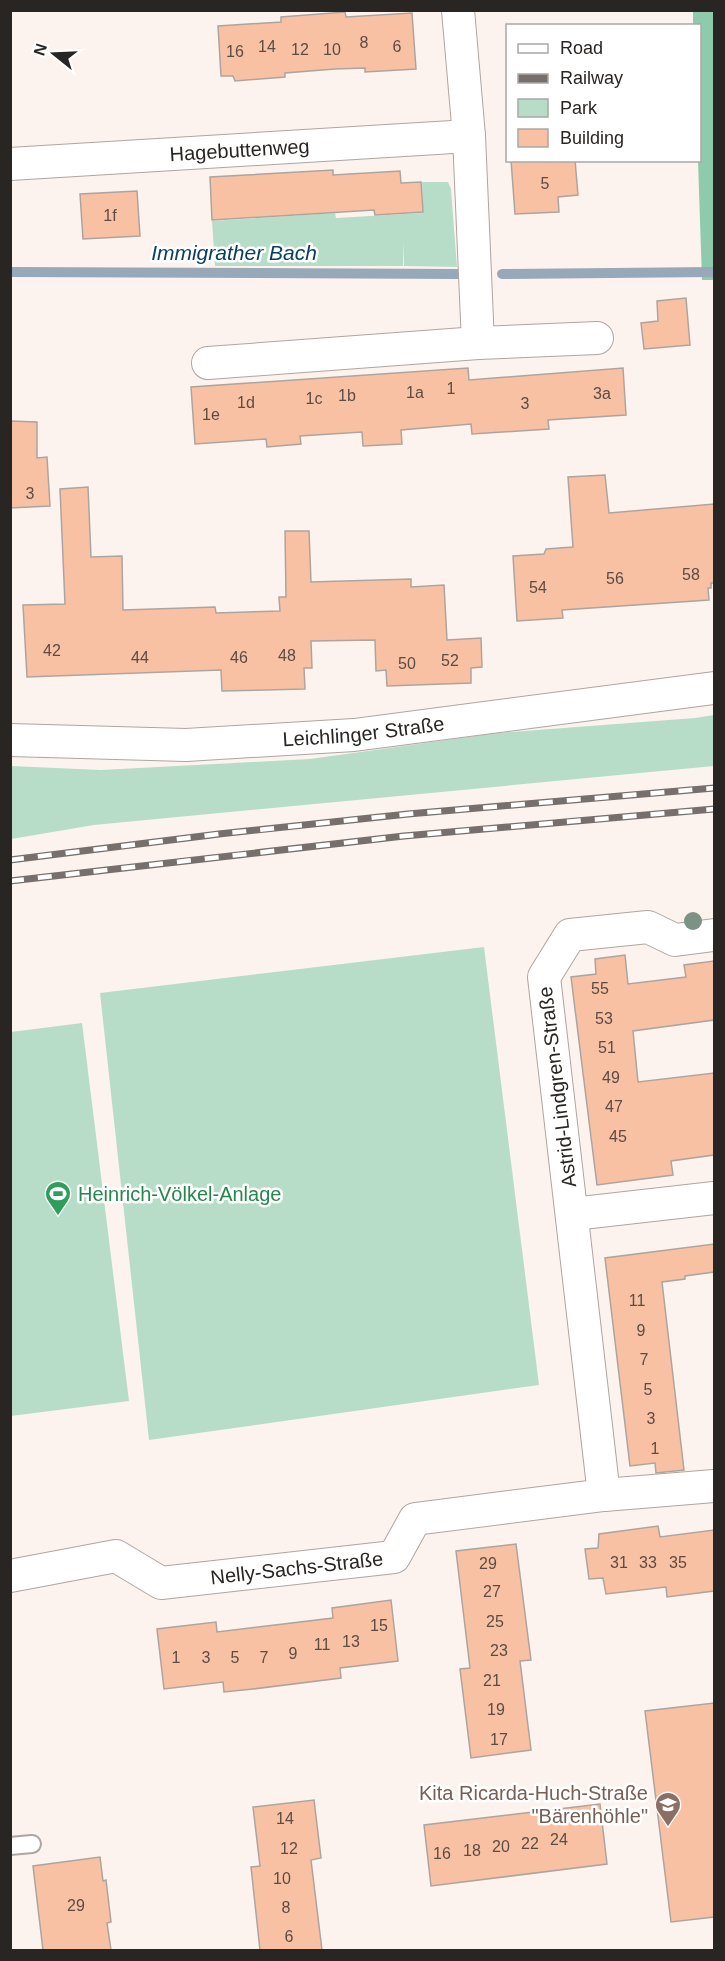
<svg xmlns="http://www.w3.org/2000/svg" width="725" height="1961" font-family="Arial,sans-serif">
  <rect width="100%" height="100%" fill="#fdf3ee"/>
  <g fill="#b7ddc9">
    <path d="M 422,182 L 448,182 L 451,189 L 457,267 L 404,266 L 403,242 L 403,266 L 215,266 L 212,221 L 335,213 L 336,218 L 423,213 Z"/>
    <path d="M 714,715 L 714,766 L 94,825 L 11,839 L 11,766 L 101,770 L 310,759 L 497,733 L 695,718 Z"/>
    <path d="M 484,947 L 539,1385 L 149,1440 L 100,993 Z"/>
    <path d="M 82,1023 L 129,1401 L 11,1416 L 11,1032 Z"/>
  </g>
  <path fill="#8fcaad" d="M 693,11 L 714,11 L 714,280 L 702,280 L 698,161 L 700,160 L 700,26 L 693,25 Z"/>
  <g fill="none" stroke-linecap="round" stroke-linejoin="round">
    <g stroke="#97a9b9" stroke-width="10">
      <path d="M 10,272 L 458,274"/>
      <path d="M 502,274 L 714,272"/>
    </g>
  </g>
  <g fill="#f8c1a4" stroke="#aea49f" stroke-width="1.5">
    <path d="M 345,12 L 346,17 L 412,13 L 416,69 L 365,72 L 365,68 L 335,69 L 285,73 L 285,77 L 235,81 L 233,76 L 221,76 L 218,26 L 281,22 L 281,17 Z"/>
    <path d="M 511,160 L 575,160 L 578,195 L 558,197 L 559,212 L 515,214 Z"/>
    <path d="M 333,170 L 333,175 L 400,171 L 401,183 L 421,182 L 423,212 L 375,215 L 374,210 L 212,220 L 210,177 Z"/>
    <path d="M 137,191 L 140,236 L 83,239 L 80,194 Z"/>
    <path d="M 686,298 L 690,345 L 644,349 L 641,323 L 658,321 L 657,301 Z"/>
    <path d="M 468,368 L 469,380 L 623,368 L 626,415 L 548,420 L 549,429 L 472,434 L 471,424 L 401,430 L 402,444 L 363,446 L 362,432 L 300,436 L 301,444 L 267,447 L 266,439 L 195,444 L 191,387 Z"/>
    <path d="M 10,421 L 37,422 L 37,458 L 47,457 L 50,506 L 10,508 Z"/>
    <path d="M 605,475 L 609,513 L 714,504 L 714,583 L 711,583 L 711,588 L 708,588 L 709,600 L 562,610 L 563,618 L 517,621 L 513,556 L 544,554 L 546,549 L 573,547 L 568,477 Z"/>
    <path d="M 88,487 L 91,557 L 122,556 L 123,610 L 215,607 L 216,613 L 280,611 L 279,597 L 286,597 L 285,531 L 309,531 L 311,582 L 411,579 L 411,587 L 444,585 L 447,640 L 481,638 L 482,667 L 471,668 L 471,683 L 387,686 L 386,670 L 376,671 L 375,640 L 311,641 L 312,668 L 304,668 L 305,689 L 222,691 L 221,670 L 27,677 L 23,605 L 65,604 L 60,489 Z"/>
    <path d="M 625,955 L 628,984 L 686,977 L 684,965 L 714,961 L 714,1020 L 633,1031 L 638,1082 L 714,1073 L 714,1155 L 671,1161 L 673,1175 L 597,1185 L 571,977 L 596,974 L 595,959 Z"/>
    <path d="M 714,1244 L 714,1272 L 685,1276 L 685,1279 L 662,1282 L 684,1470 L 656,1473 L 655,1463 L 630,1466 L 605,1258 Z"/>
    <path d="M 658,1526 L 660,1537 L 714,1530 L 714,1591 L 667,1597 L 666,1587 L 606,1594 L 603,1578 L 589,1579 L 585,1549 L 598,1548 L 599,1534 Z"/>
    <path d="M 516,1544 L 531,1660 L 520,1661 L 531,1750 L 471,1758 L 460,1669 L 470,1668 L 456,1551 Z"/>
    <path d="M 391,1600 L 398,1661 L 340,1668 L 341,1678 L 253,1689 L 224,1692 L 223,1682 L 164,1689 L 157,1629 L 216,1622 L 217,1632 L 333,1618 L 332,1608 Z"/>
    <path d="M 714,1703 L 714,1917 L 671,1922 L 645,1711 Z"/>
    <path d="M 314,1800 L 321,1858 L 311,1860 L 322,1950 L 260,1950 L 251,1867 L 260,1866 L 253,1807 Z"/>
    <path d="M 600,1804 L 607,1864 L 431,1886 L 424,1825 Z"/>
    <path d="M 100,1857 L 103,1881 L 106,1880 L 111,1922 L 107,1923 L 111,1950 L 43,1950 L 33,1866 Z"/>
  </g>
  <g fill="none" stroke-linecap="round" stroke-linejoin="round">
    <defs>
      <path id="lane" d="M 10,1846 L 32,1844"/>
      <g id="street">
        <path d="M 458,10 L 469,136 L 478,343"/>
        <path id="s1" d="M 10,164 L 469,136"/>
        <path d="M 208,363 L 478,343 L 597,338"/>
        <path id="s2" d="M 10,740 L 186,745 L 354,735 L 714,688"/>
        <path d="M 573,1214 L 714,1198"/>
        <path d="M 604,1495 L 544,977 L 570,935 L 648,927 L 675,940 L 714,935"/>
        <path id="s3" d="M 10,1576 L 116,1556 L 161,1583 L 394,1557 L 415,1519 L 604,1495 L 714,1486"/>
      </g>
    </defs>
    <use href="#lane" stroke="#afa5a0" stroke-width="20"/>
    <use href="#street" stroke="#afa5a0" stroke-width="34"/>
    <use href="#lane" stroke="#fff" stroke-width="16"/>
    <use href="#street" stroke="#fff" stroke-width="32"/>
    <defs>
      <g id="rail">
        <path d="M 10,860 L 219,834 L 408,814 L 714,788"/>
        <path d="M 10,881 L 404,836 L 714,809"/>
      </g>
    </defs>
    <use href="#rail" stroke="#766f6c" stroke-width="7"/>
    <use href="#rail" stroke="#fff" stroke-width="4.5" stroke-dasharray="14" stroke-linecap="butt"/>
  </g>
  <circle fill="#7b9284" cx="693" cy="921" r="9"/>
  <defs>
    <symbol id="stadium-pin" viewBox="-11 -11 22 30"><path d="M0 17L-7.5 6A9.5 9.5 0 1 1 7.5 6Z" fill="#2e9e5b" stroke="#fff"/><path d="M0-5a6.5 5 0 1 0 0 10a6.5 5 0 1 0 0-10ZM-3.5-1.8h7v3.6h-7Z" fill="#fff"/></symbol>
    <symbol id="school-pin" viewBox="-11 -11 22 30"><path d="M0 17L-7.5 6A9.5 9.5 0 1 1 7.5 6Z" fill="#8d6e63" stroke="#fff"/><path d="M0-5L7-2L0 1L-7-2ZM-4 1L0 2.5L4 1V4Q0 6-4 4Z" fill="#fff"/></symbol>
  </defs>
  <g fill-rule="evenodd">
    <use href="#stadium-pin" x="43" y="1179" width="30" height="40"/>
    <use href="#school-pin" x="653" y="1790" width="30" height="40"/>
  </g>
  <g text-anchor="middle" stroke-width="5" stroke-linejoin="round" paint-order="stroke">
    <g font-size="16" fill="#5d4c43">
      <text x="364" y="48">8</text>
      <text x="267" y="52">14</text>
      <text x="397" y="52">6</text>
      <text x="300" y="55">12</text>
      <text x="332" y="55">10</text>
      <text x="235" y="57">16</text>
      <text x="545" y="189">5</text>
      <text x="110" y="221">1f</text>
      <text x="451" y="394">1</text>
      <text x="415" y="398">1a</text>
      <text x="602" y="399">3a</text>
      <text x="347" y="401">1b</text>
      <text x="314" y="404">1c</text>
      <text x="246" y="408">1d</text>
      <text x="525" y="409">3</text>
      <text x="211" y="420">1e</text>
      <text x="30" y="499">3</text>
      <text x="691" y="580">58</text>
      <text x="615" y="584">56</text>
      <text x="538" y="593">54</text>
      <text x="52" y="656">42</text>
      <text x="287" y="661">48</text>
      <text x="140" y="663">44</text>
      <text x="239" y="663">46</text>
      <text x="450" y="666">52</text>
      <text x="407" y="669">50</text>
      <text x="600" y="994">55</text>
      <text x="604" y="1024">53</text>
      <text x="607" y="1053">51</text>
      <text x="611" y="1083">49</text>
      <text x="614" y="1112">47</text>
      <text x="618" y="1142">45</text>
      <text x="637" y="1306">11</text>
      <text x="641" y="1336">9</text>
      <text x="644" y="1365">7</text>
      <text x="648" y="1395">5</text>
      <text x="651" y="1424">3</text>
      <text x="655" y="1454">1</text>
      <text x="619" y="1568">31</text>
      <text x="648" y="1568">33</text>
      <text x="678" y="1568">35</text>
      <text x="488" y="1569">29</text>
      <text x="492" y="1597">27</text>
      <text x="495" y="1627">25</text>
      <text x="379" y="1631">15</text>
      <text x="351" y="1647">13</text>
      <text x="322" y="1650">11</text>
      <text x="499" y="1656">23</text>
      <text x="293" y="1659">9</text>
      <text x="176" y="1663">1</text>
      <text x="206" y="1663">3</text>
      <text x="235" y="1663">5</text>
      <text x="264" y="1663">7</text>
      <text x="492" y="1686">21</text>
      <text x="496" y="1715">19</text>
      <text x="499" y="1745">17</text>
      <text x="285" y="1824">14</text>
      <text x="559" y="1845">24</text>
      <text x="530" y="1849">22</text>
      <text x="501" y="1852">20</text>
      <text x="289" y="1854">12</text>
      <text x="472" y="1856">18</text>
      <text x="442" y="1859">16</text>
      <text x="282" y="1884">10</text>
      <text x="76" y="1911">29</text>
      <text x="286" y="1913">8</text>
      <text x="289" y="1942">6</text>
    </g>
    <g font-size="20" fill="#292523" stroke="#fff">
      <text dy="7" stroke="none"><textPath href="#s1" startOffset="230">Hagebuttenweg</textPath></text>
      <text dy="7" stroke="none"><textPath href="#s2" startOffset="354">Leichlinger Straße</textPath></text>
      <text transform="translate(557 1087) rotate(-97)" y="7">Astrid-Lindgren-Straße</text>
      <text dy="7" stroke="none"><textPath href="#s3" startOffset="297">Nelly-Sachs-Straße</textPath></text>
    </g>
    <g font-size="20" fill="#27864d" stroke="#fff" text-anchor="start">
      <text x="78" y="1201">Heinrich-Völkel-Anlage</text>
    </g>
    <g font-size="20" fill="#785e54" stroke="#fff" text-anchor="end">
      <text x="648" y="1800">Kita Ricarda-Huch-Straße<tspan x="648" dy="23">"Bärenhöhle"</tspan></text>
    </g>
    <g font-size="21" font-style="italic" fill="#093e63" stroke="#fff">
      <text x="234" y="260">Immigrather Bach</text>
    </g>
  </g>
  <rect width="725" height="1961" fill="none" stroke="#292523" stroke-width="24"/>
  <rect x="506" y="24" width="195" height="138" fill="#ffffff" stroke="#a9a8a7" stroke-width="1.5"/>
  <rect x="518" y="44" width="30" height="9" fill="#ffffff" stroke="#a9a8a7" stroke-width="1.5"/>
  <text x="560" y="54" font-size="18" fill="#292523">Road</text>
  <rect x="518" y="74" width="30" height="9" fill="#766f6c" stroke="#a9a8a7" stroke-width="1.5"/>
  <text x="560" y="84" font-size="18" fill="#292523">Railway</text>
  <rect x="518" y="99" width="30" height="18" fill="#b7ddc9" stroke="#a9a8a7" stroke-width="1.5"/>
  <text x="560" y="114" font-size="18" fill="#292523">Park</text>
  <rect x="518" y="129" width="30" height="18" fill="#f8c1a4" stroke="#a9a8a7" stroke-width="1.5"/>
  <text x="560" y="144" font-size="18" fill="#292523">Building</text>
  <g transform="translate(54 54) rotate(288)" stroke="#ffffff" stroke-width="4.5" paint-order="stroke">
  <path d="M0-4.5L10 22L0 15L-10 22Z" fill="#292523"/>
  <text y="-9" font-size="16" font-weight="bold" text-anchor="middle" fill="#292523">N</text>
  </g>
</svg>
